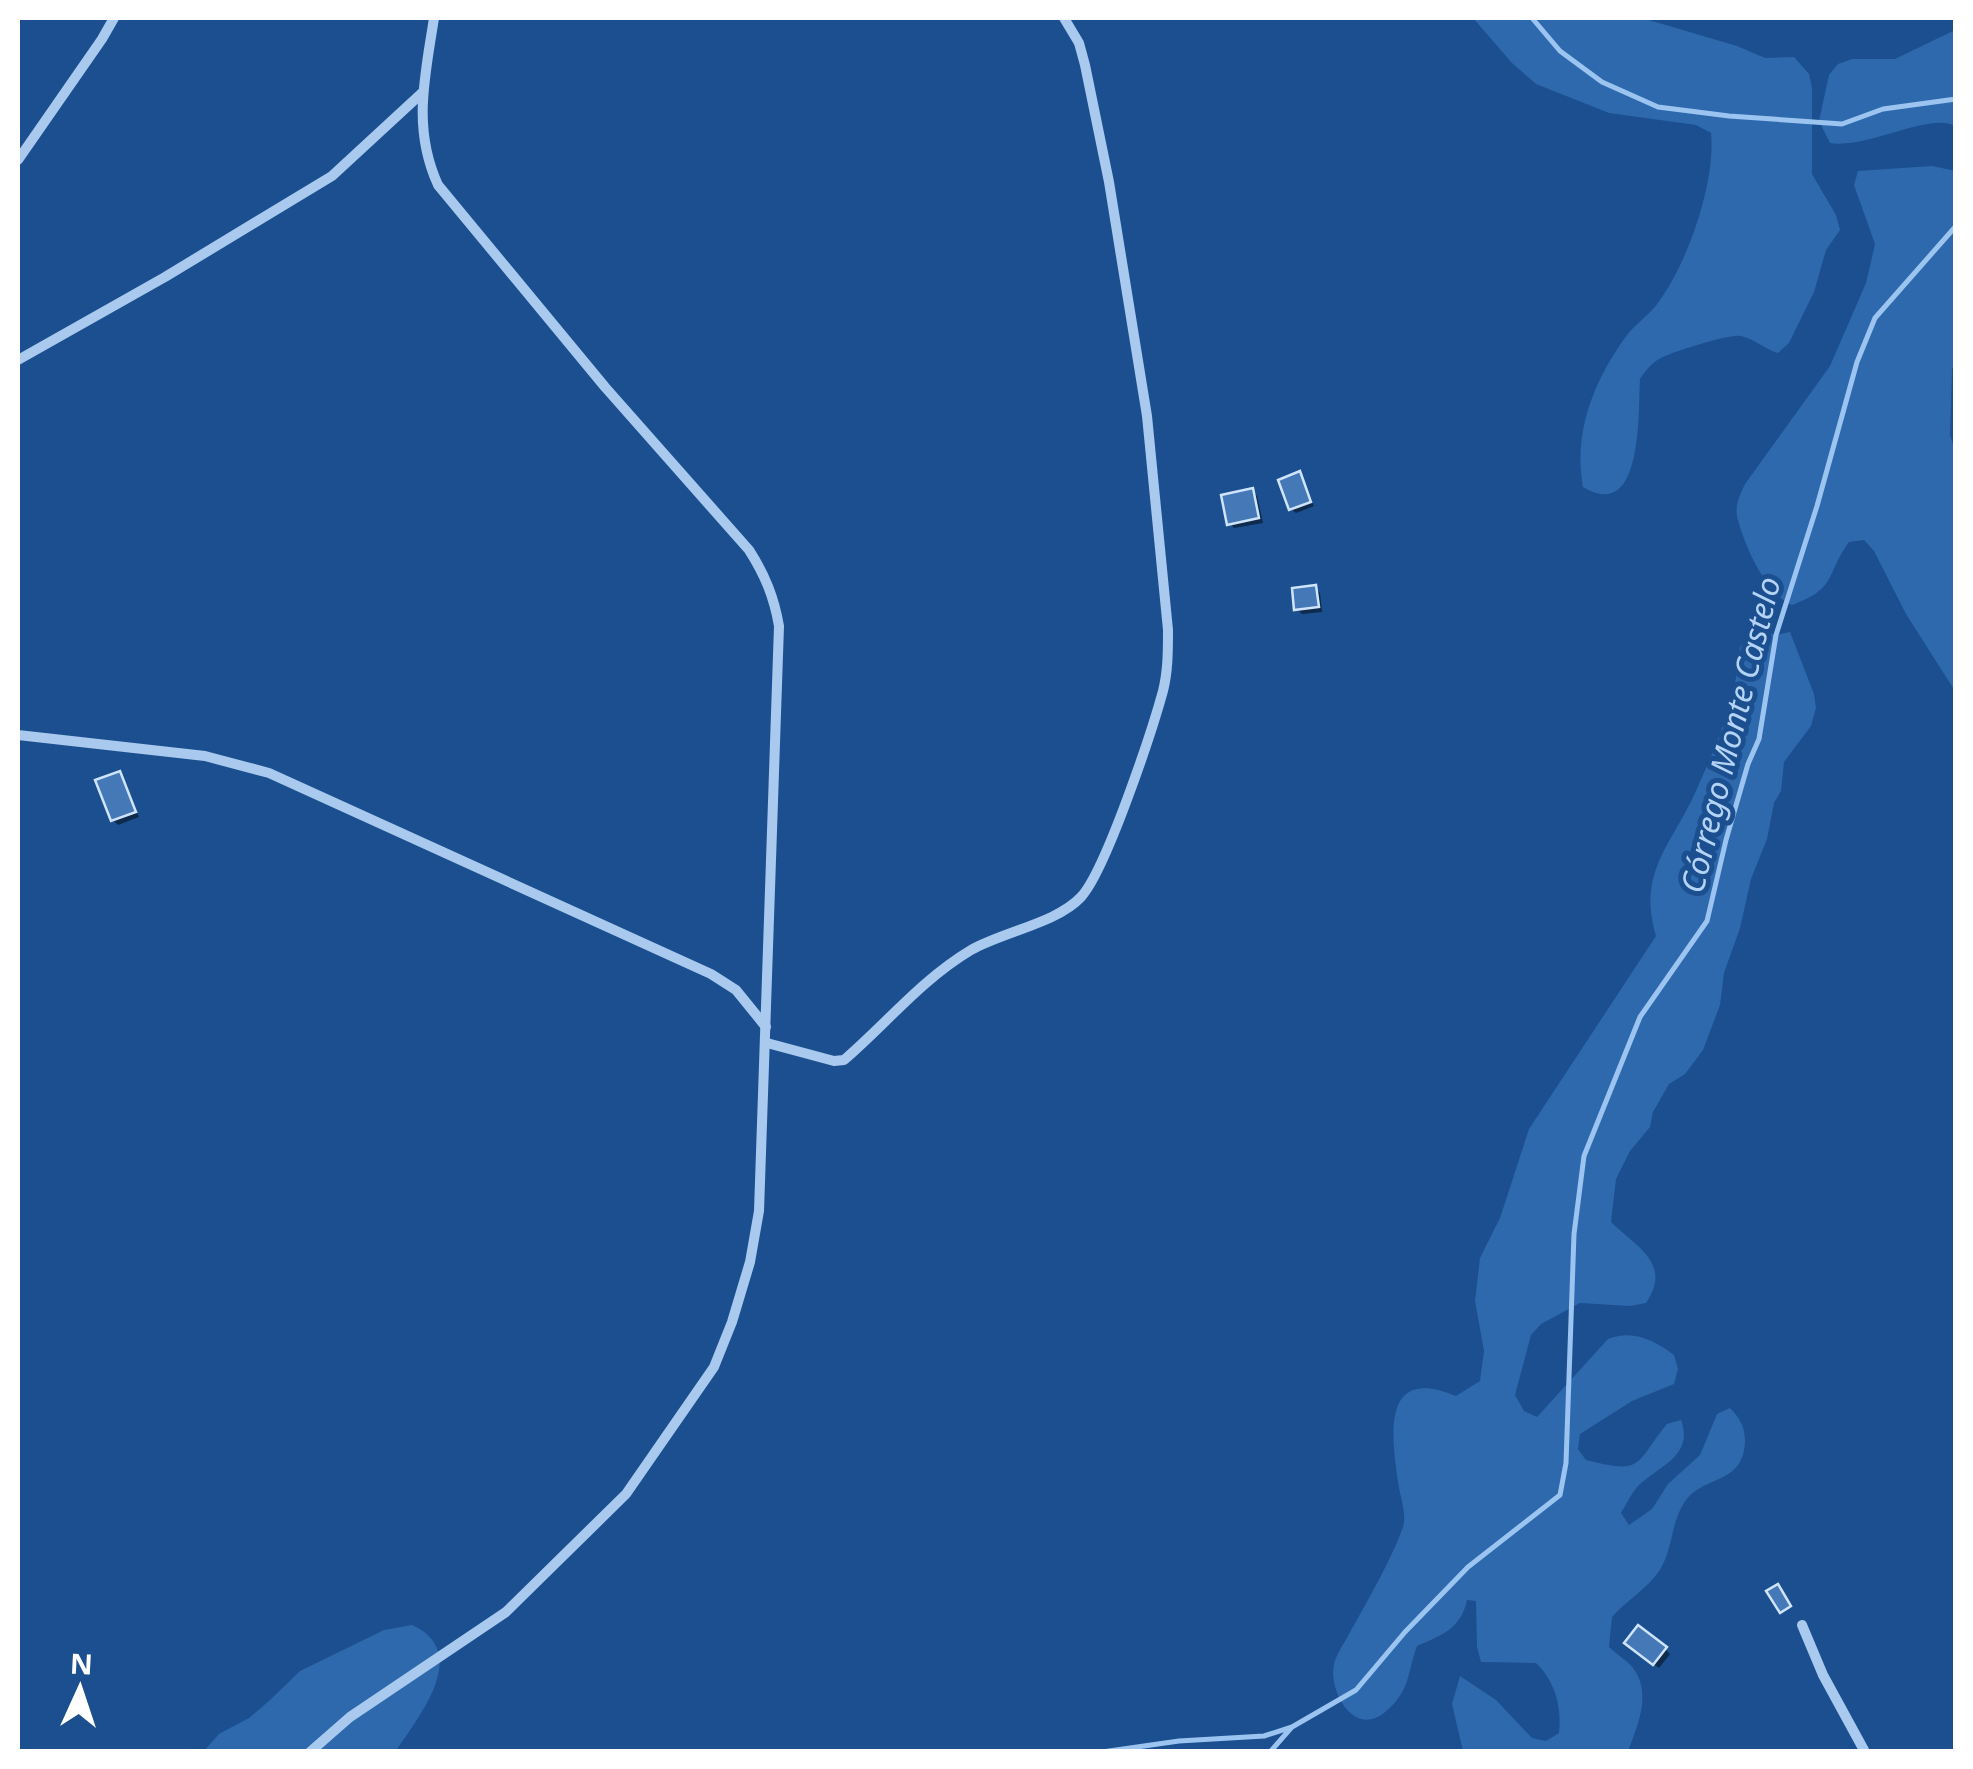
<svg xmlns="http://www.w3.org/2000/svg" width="1973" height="1769" font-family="'Noto Sans',sans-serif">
  <rect width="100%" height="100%" fill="#1b4f8f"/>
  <g fill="#2e69ad">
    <path d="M 1473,18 L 1642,18 L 1737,46 L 1765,58 L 1794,57 L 1809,74 L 1812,88 L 1812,174 L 1836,215 L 1840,230 L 1826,250 L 1814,292 L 1789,343 L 1778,353 C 1764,349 1755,339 1741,336 C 1729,334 1676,351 1663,357 C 1652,362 1646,370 1640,379 C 1638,410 1644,524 1583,487 C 1573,432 1594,380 1627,335 C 1635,325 1646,317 1654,308 C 1686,269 1716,183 1711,133 L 1696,125 L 1609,113 L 1536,84 L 1512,63 Z"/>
    <path d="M 1955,30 L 1955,126 C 1929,112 1869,149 1830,143 L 1819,121 L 1829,75 L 1838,64 L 1852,59 L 1895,59 Z"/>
    <path d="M 1932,166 L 1956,171 L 1956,360 L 1952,369 L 1950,435 L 1956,454 L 1955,691 L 1906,614 L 1874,551 L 1864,540 L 1849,542 C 1825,575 1838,588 1792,605 C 1766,595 1743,543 1737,516 C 1735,504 1740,495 1745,484 L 1830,366 L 1866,283 L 1875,244 L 1854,185 L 1858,171 Z"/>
    <path d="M 1764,632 L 1776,635 L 1790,632 L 1814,694 L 1816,708 L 1811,726 L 1784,762 L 1781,791 L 1774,803 L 1767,839 L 1751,879 L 1740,928 L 1724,973 L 1720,1005 L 1703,1050 L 1685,1074 L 1669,1084 L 1653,1112 L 1650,1127 L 1630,1151 L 1616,1179 L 1611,1222 C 1636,1247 1673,1263 1646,1303 L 1630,1306 L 1580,1303 L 1541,1324 L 1531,1335 L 1515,1395 L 1524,1411 L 1537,1417 L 1608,1339 C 1633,1329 1654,1340 1674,1355 L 1678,1369 L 1674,1384 L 1632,1401 L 1580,1434 L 1578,1449 L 1586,1460 C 1645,1475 1634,1464 1667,1424 L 1681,1420 C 1694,1456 1660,1465 1638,1486 C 1631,1494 1626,1505 1621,1513 L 1629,1525 L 1652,1509 L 1668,1484 L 1700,1455 L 1717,1414 L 1730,1408 C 1740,1418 1745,1427 1745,1442 C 1743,1486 1703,1474 1684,1503 C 1671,1523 1673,1547 1661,1568 C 1650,1587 1627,1600 1612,1617 L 1609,1647 C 1616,1654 1627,1660 1633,1668 C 1652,1693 1638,1725 1628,1751 L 1463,1751 L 1452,1704 L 1460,1676 L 1496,1700 L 1532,1738 L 1546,1741 L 1559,1733 C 1562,1707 1555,1681 1536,1663 L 1481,1662 L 1477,1647 L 1476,1601 L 1467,1600 C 1461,1628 1443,1635 1417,1646 C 1407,1673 1411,1691 1384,1713 C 1354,1737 1328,1691 1334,1664 C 1337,1653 1343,1645 1348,1636 C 1364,1607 1393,1557 1403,1527 C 1407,1514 1400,1496 1398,1482 C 1391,1433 1382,1365 1456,1396 L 1480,1381 L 1484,1351 L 1475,1301 L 1480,1258 L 1500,1218 L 1529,1129 L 1656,936 C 1637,872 1671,846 1695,793 C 1716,746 1737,698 1740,647 L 1751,635 Z"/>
    <path d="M 412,1625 C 472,1652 419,1716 396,1751 L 203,1752 L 219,1734 L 249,1718 L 270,1700 L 300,1671 L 384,1630 Z"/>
  </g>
  <g fill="#0007">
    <path d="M 1299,474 L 1314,506 L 1296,513 L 1291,509 Z"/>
    <path d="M 1252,491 L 1257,496 L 1263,523 L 1234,528 L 1230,523 Z"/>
    <path d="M 1315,588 L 1320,593 L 1322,612 L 1302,614 L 1297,609 Z"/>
    <path d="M 119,773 L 139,817 L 118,825 L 113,820 Z"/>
    <path d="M 1632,1648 L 1665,1649 L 1670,1654 L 1659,1668 Z"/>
  </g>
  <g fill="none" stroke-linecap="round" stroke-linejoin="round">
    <g stroke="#9cc4f0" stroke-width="5">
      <path d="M 1532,18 L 1560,51 L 1602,82 L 1658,107 L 1729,116 L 1842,124 L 1883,109 L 1956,99"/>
      <path d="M 1102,1752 L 1179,1741 L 1264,1736 L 1292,1727 L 1356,1690 L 1405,1632 L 1468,1567 L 1560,1495 L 1566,1463 L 1574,1234 L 1584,1156 L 1640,1017 L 1707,921 L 1726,840 L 1748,764 L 1759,739 L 1776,635 L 1817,506 L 1857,362 L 1875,318 L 1956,226"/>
      <path d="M 1270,1752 L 1291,1728"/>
    </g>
  </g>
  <g fill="#4478b7" stroke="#cfe3fa" stroke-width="2.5">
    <path d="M 1300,471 L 1311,502 L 1289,510 L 1278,480 Z"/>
    <path d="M 1253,488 L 1259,518 L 1227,525 L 1221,495 Z"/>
    <path d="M 1316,585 L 1319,607 L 1294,610 L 1292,588 Z"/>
    <path d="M 120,771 L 136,812 L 111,821 L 95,780 Z"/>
    <path d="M 1778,1584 L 1791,1606 L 1780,1613 L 1766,1591 Z"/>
    <path d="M 1638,1625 L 1667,1647 L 1653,1665 L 1624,1643 Z"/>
  </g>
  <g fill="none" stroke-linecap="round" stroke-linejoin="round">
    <g stroke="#a9c9ee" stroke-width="10">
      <path d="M 18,160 L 102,39 L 114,18"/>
      <path d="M 18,360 L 165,277 L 332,176 L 423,92"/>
      <path d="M 18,735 L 205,756 L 269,773 L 711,974 L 736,990 L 766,1027"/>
      <path d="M 767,1043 L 834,1061 L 844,1060 C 887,1023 921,980 971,950 C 1002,932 1057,923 1081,897 C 1106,870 1152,731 1163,691 C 1168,671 1168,651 1168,630 L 1147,416 L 1109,182 L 1085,65 L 1079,43 L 1064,18"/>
      <path d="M 1802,1625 L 1823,1675 L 1865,1752"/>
      <path d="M 310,1752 L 350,1717 L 506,1612 L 626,1494 L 714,1367 L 732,1322 L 750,1262 L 759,1211 L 779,626 C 774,597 765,575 749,550 L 605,387 L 438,185 C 412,128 425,77 434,18"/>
    </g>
  </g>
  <g text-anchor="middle" stroke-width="10" stroke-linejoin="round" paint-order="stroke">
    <g font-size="32" font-style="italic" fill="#b5d3f5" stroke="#1b4f8f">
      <text transform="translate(1731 735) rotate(-76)" y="11">Córrego Monte Castelo</text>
    </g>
  </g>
  <rect width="1973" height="1769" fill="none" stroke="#ffffff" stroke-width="40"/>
  <g transform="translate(80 1689) rotate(3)" stroke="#1b4f8f" stroke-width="8" paint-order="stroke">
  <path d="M0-8L18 38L0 25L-18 38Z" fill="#ffffff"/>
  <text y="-15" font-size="28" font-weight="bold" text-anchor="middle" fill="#ffffff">N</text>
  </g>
</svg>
